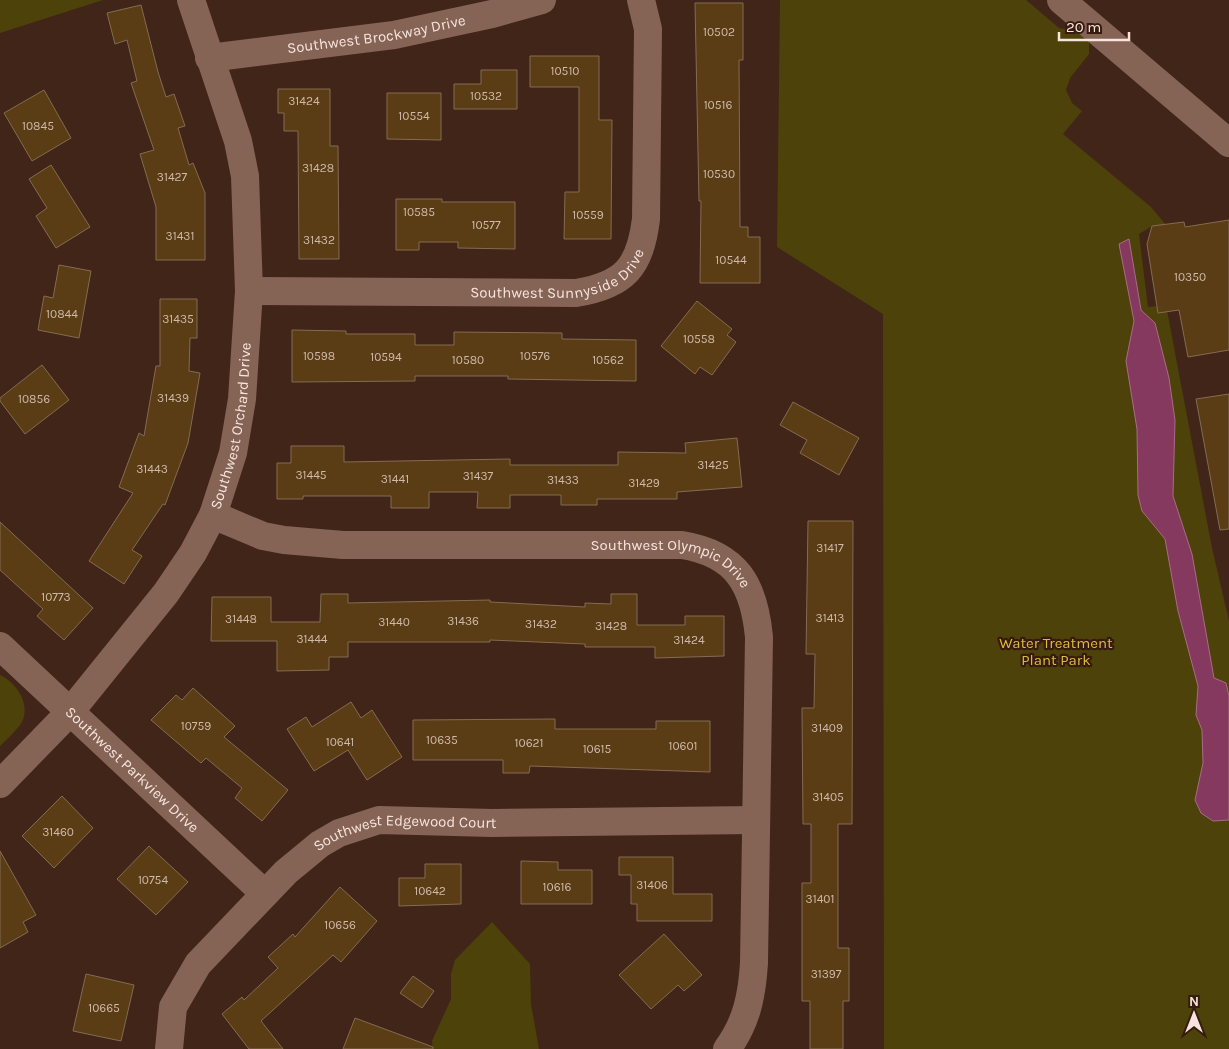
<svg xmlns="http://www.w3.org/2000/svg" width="1229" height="1049" font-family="Karla,sans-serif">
  <rect width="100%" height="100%" fill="#412519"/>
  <g fill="#4e420b">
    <path d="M 0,0 L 103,0 L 0,33 Z"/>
    <path d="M 780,0 L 1026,0 L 1059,28 L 1077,32 L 1089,42 L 1089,54 L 1070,78 L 1066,90 L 1072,103 L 1082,111 L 1063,134 L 1151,207 L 1166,225 L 1152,226 L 1139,234 L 1148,307 L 1166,305 L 1212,548 L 1229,621 L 1229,1049 L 884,1049 L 883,314 L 777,247 Z"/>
    <path d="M 0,675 C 16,682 31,704 22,722 C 17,730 7,739 0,746 Z"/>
    <path d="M 492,922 L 530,964 L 531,1004 L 539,1049 L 433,1049 L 432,1041 L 451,999 L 451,974 L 455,960 Z"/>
  </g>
  <path fill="#85395f" stroke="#a86c84" d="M 1129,239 L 1141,310 L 1155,323 L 1169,378 L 1175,420 L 1173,496 L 1192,554 L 1214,678 L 1226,683 L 1229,696 L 1229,820 L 1213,821 L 1201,813 L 1195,800 L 1203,763 L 1202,730 L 1196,715 L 1198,686 L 1178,611 L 1165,539 L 1142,511 L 1138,495 L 1137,429 L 1126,361 L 1134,321 L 1119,244 Z"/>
  <g fill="#5a3c15" stroke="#846c52">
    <path d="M 695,3 L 743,3 L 743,60 L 739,60 L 740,227 L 748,227 L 748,237 L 760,237 L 760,283 L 700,283 L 701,201 L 699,201 Z"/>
    <path d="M 141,5 L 158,72 L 166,97 L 174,94 L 185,126 L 178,128 L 189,165 L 193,163 L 205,193 L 205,260 L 156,260 L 156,207 L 140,154 L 154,150 L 131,83 L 137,81 L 127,40 L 115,44 L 107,13 Z"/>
    <path d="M 530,56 L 599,56 L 599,120 L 612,120 L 611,239 L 564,239 L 565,192 L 579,192 L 579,87 L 530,87 Z"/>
    <path d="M 481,70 L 517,70 L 517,109 L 454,109 L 454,84 L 481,84 Z"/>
    <path d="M 278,89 L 330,89 L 330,146 L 338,146 L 339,259 L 299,259 L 298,131 L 284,131 L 284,113 L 278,113 Z"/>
    <path d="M 44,90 L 71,138 L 32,161 L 4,113 Z"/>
    <path d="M 387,93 L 441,93 L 441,140 L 387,139 Z"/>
    <path d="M 51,165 L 90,227 L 56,248 L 36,216 L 47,208 L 29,179 Z"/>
    <path d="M 396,199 L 442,199 L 442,202 L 515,202 L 515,249 L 458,248 L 458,242 L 419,242 L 419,250 L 396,250 Z"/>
    <path d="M 1229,220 L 1229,350 L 1188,357 L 1179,310 L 1158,313 L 1147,244 L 1152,226 L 1184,222 L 1185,227 Z"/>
    <path d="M 59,265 L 91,271 L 79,338 L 38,330 L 44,296 L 53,298 Z"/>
    <path d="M 160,299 L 197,299 L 197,338 L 190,338 L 189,371 L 200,373 L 188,443 L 165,505 L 163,504 L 132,550 L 142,556 L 124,584 L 89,561 L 133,493 L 119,487 L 139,433 L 144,436 L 156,366 L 160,366 Z"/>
    <path d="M 697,301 L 732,329 L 727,335 L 736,342 L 712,375 L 700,367 L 695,374 L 661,346 Z"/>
    <path d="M 292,330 L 346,331 L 346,334 L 415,334 L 415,345 L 454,345 L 454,332 L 562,333 L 562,339 L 636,340 L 636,381 L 508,379 L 508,376 L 415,376 L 415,381 L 292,382 Z"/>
    <path d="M 42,365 L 69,400 L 25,434 L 0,401 L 0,398 Z"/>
    <path d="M 1229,394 L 1229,529 L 1220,530 L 1196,399 Z"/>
    <path d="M 793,402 L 859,438 L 839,475 L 800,453 L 807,440 L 780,425 Z"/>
    <path d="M 737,438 L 742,487 L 677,492 L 677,499 L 597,499 L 597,505 L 561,505 L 561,495 L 510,495 L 510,508 L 477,508 L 478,492 L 429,492 L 429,508 L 391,508 L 391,496 L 303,496 L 303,499 L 277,499 L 277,463 L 291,463 L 291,446 L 344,446 L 344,462 L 510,459 L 510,465 L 618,465 L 618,452 L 686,453 L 685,443 Z"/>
    <path d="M 808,521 L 853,521 L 852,824 L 838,824 L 838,948 L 849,948 L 849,1001 L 843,1001 L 843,1049 L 810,1049 L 810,1001 L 802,1001 L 802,883 L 811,883 L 811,824 L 803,824 L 802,708 L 814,708 L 815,654 L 806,654 Z"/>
    <path d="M 0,522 L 93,608 L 64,640 L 37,616 L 43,609 L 0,570 Z"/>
    <path d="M 321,594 L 348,594 L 348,603 L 490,600 L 490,602 L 585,607 L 585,603 L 611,604 L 611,594 L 637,594 L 637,625 L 685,625 L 685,616 L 724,616 L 724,656 L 655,658 L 655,647 L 585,647 L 585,644 L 490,640 L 490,642 L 348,642 L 348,657 L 329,657 L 329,670 L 277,671 L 277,641 L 211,641 L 212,597 L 271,597 L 271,622 L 320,622 Z"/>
    <path d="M 193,688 L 235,726 L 224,737 L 288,790 L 262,821 L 235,798 L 242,788 L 206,758 L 201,763 L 151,720 L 176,695 L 182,700 Z"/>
    <path d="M 351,702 L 361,718 L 372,710 L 402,757 L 367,780 L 348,750 L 314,771 L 287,729 L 306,717 L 312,727 Z"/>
    <path d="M 555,719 L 555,729 L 656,729 L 656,721 L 710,721 L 710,772 L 530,766 L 529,773 L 503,773 L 503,760 L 413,760 L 413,720 Z"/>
    <path d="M 62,796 L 93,828 L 54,868 L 22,836 Z"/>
    <path d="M 149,846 L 188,882 L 156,915 L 117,879 Z"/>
    <path d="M 0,851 L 36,915 L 23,922 L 28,932 L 0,948 Z"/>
    <path d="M 619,857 L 673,857 L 673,894 L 712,894 L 712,921 L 637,921 L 637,904 L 631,904 L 631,875 L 619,875 Z"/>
    <path d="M 521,861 L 558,862 L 558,870 L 592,870 L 592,904 L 521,904 Z"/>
    <path d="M 425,864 L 461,864 L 461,904 L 399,906 L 399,878 L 425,878 Z"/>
    <path d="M 340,887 L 377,921 L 341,962 L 333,955 L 261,1021 L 283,1049 L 249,1049 L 222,1014 L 242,997 L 244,1000 L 278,968 L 268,957 L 293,934 L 295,937 Z"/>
    <path d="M 664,934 L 702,975 L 684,991 L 678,985 L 651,1009 L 619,975 Z"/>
    <path d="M 86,974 L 134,985 L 121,1041 L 73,1031 Z"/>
    <path d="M 413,976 L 434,991 L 422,1008 L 400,993 Z"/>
    <path d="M 355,1018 L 433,1047 L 433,1049 L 343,1049 Z"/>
  </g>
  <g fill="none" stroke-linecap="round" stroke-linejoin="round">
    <g stroke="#856456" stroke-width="28">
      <path d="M 1061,0 L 1229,143"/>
      <path id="s1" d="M 209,58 L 394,35 L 492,14 L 542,0"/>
      <path id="s2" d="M 249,291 L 576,293 C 625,285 640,267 646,219 L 648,29 L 641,0"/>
      <path id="s3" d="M 213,515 L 263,536 L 284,540 L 343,545 L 682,545 C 737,554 754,585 759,637 L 754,963 C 752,995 747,1022 727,1049"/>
      <path id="s4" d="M 0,646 L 265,894"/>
      <path id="s5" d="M 0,784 L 70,712 L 166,593 L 193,553 L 213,515 L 233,453 L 242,399 L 249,291 L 245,176 L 238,141 L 191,0"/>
      <path id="s6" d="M 169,1049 L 173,1007 L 198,964 L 286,872 L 320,844 L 339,833 L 379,820 L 492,823 L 755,820"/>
    </g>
  </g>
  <g text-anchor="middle" stroke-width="4.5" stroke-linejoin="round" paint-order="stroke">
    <g font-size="12" fill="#d0baaa">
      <text x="719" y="36">10502</text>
      <text x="565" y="75">10510</text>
      <text x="486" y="100">10532</text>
      <text x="304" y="105">31424</text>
      <text x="718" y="109">10516</text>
      <text x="414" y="120">10554</text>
      <text x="38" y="130">10845</text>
      <text x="318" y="172">31428</text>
      <text x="719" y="178">10530</text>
      <text x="172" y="181">31427</text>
      <text x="419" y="216">10585</text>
      <text x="588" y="219">10559</text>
      <text x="486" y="229">10577</text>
      <text x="180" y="240">31431</text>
      <text x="319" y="244">31432</text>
      <text x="731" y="264">10544</text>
      <text x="1190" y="281">10350</text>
      <text x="62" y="318">10844</text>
      <text x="178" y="323">31435</text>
      <text x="699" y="343">10558</text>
      <text x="319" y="360">10598</text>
      <text x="535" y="360">10576</text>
      <text x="386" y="361">10594</text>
      <text x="468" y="364">10580</text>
      <text x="608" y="364">10562</text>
      <text x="173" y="402">31439</text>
      <text x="34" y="403">10856</text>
      <text x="713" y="469">31425</text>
      <text x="152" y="473">31443</text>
      <text x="311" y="479">31445</text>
      <text x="478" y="480">31437</text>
      <text x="395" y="483">31441</text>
      <text x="563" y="484">31433</text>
      <text x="644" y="487">31429</text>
      <text x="830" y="552">31417</text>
      <text x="56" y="601">10773</text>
      <text x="830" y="622">31413</text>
      <text x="241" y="623">31448</text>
      <text x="463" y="625">31436</text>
      <text x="394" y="626">31440</text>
      <text x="541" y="628">31432</text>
      <text x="611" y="630">31428</text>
      <text x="312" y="643">31444</text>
      <text x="689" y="644">31424</text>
      <text x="196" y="730">10759</text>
      <text x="827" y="732">31409</text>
      <text x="442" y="744">10635</text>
      <text x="340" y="746">10641</text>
      <text x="529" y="747">10621</text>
      <text x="683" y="750">10601</text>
      <text x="597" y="753">10615</text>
      <text x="828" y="801">31405</text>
      <text x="58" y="836">31460</text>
      <text x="153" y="884">10754</text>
      <text x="652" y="889">31406</text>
      <text x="557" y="891">10616</text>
      <text x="430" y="895">10642</text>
      <text x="820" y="903">31401</text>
      <text x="340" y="929">10656</text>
      <text x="826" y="978">31397</text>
      <text x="104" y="1012">10665</text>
    </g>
    <g font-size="15" fill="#f8e4dc" stroke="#371b0f">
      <text dy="5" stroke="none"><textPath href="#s1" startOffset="169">Southwest Brockway Drive</textPath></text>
      <text dy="5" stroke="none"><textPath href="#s2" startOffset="315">Southwest Sunnyside Drive</textPath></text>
      <text dy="5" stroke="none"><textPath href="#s5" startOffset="436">Southwest Orchard Drive</textPath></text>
      <text dy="5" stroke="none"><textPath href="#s3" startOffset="468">Southwest Olympic Drive</textPath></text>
      <text dy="5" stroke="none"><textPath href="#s4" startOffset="181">Southwest Parkview Drive</textPath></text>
      <text dy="5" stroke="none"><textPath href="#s6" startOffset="351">Southwest Edgewood Court</textPath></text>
    </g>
    <g font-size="15" fill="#dcbe3f" stroke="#371b0f">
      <text x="1056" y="648">Water Treatment<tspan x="1056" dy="17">Plant Park</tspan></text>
    </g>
  </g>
  <g transform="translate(1194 1014)" stroke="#371b0f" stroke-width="4" paint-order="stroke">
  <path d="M0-4L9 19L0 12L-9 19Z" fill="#f8e4dc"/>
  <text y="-8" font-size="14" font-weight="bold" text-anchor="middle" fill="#f8e4dc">N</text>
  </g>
  <path d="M1059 32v8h70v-8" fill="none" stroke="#f8e4dc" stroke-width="2.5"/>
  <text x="1066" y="32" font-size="15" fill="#f8e4dc" stroke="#371b0f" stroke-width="4" paint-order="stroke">20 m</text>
</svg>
